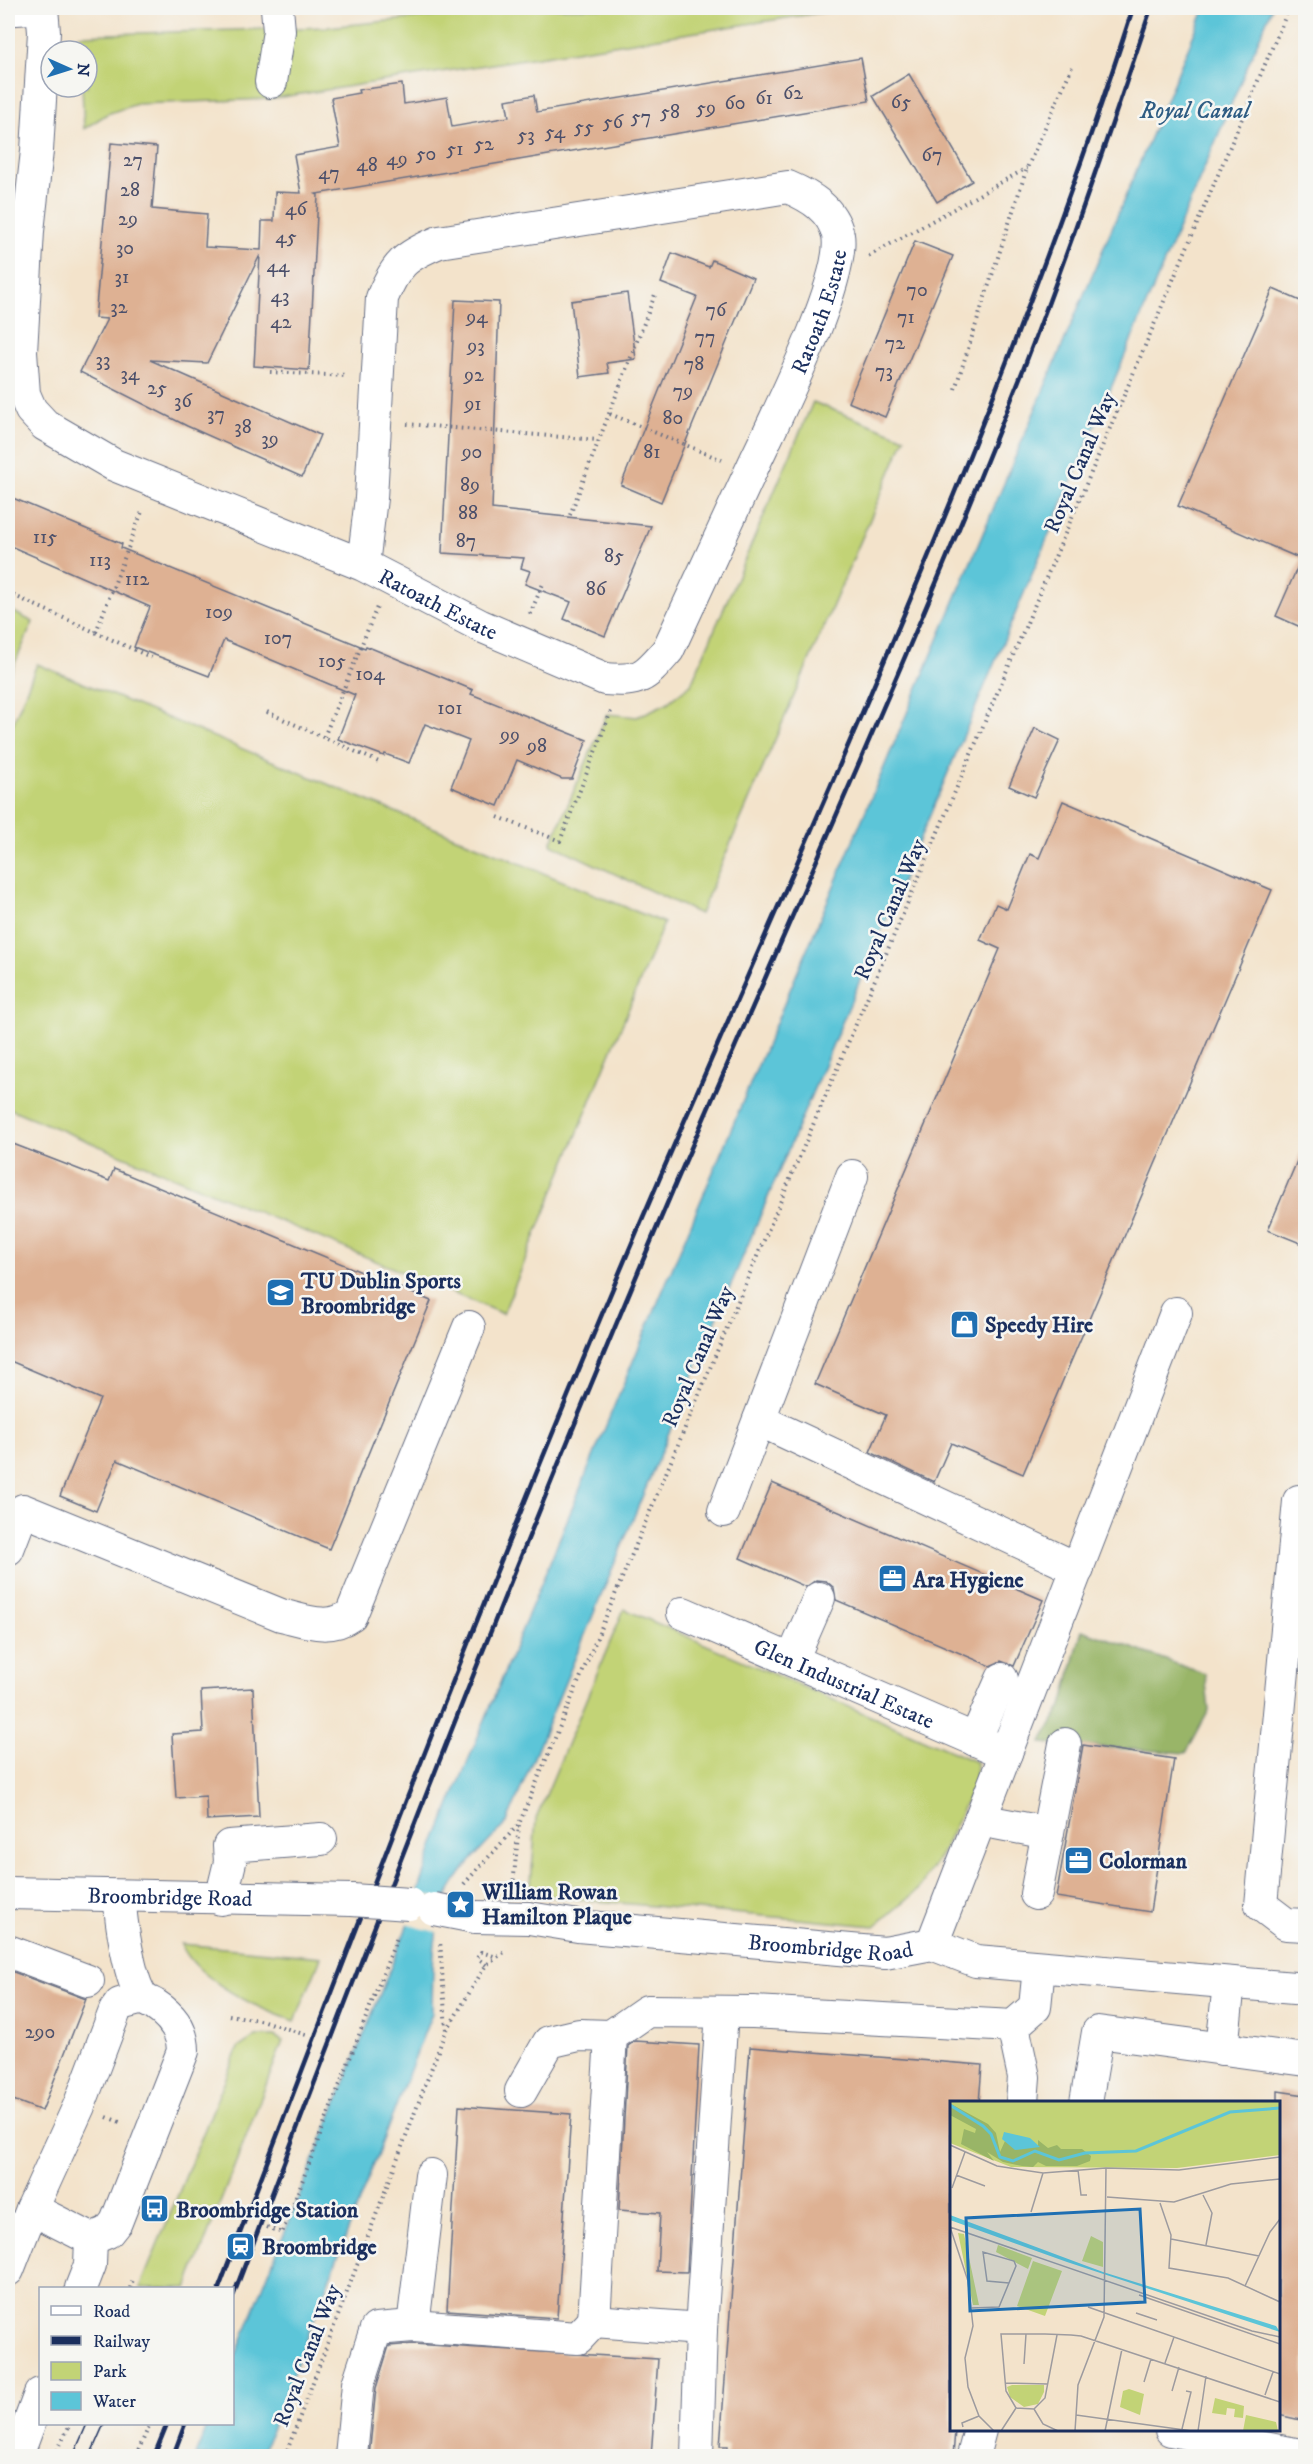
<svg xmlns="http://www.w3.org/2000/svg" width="1313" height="2464" font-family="'IM FELL DW Pica',serif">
  <rect width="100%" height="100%" fill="#f6f6f2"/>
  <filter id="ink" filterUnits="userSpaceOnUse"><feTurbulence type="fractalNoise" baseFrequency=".0167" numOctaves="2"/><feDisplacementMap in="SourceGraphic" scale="12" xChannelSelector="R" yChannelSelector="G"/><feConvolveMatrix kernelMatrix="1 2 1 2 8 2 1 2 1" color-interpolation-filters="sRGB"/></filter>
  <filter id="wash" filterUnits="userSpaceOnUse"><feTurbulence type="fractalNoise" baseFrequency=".008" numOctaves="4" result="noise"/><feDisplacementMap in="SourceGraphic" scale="24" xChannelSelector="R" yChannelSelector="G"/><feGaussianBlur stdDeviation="1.35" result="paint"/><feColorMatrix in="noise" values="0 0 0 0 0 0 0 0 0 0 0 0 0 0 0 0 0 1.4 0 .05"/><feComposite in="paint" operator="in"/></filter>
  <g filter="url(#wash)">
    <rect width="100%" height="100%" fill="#f3e3cb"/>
    <g fill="#c2d376" stroke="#6e816a" stroke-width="1.5">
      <path d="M 519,8 L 850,8 L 269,99 L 137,104 L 107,114 L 84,129 L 82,87 L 87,87 L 87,51 L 79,51 L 79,35 L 328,27 Z"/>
      <path d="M 813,402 L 905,438 L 700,914 L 551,844 L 607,714 L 637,717 L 667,703 L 691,684 Z"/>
      <path d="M 8,609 L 33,622 L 8,679 Z"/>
      <path d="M 37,664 L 664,923 L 503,1314 L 8,1108 L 8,736 Z"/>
      <path d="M 624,1609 L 976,1762 L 975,1782 L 943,1851 L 918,1890 L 875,1926 L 530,1895 L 536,1819 Z"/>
      <path d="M 181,1944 L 321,1957 L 295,2021 C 259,2010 197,1980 181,1944 Z"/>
      <path d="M 256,2036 L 274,2036 L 283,2041 L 187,2288 L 140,2288 L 238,2048 Z"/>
    </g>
    <path fill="#99b567" stroke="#5a7262" stroke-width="1.5" d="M 1082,1630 L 1205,1674 L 1209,1710 L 1186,1753 L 1041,1743 L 1062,1706 Z"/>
    <path fill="#5cc5d8" stroke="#3c7a9b" stroke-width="1.5" d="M 1205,8 L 1272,8 L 702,1353 L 507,1822 C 488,1844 461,1867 448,1894 C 431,1932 433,1973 432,2013 L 261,2456 L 195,2456 L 208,2424 L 232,2424 L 233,2362 L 408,1924 L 435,1841 L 617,1399 Z"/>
    <path fill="#f3e3cb" d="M 414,1891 L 450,1901 L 440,1933 L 405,1924 Z"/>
    <g id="blocks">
      <g fill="#deb193">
        <path d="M 861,58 L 869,101 L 316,194 L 318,195 L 309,370 L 254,366 L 260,255 L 207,363 L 150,360 L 320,435 L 302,477 L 187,426 L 80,372 L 107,319 L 95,318 L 111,143 L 157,147 L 152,209 L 207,214 L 205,247 L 261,250 L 262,221 L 274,221 L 275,192 L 301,193 L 294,155 L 340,147 L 331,98 L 359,93 L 358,90 L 402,84 L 404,104 L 447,97 L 452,127 L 509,117 L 506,100 L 534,95 L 537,112 Z"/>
        <path d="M 909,74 L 972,181 L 937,202 L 873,96 Z"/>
        <path d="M 915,241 L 953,256 L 885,417 L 848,402 Z"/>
        <path d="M 672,253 L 709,267 L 712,260 L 753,278 L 661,502 L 621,485 L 697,297 L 661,283 Z"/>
        <path d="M 1273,289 L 1305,303 L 1305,629 L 1276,616 L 1301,559 L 1178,506 Z"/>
        <path d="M 627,293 L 636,359 L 607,363 L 609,373 L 580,377 L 571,301 Z"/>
        <path d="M 455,300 L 499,302 L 492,509 L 651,526 L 605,636 L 564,619 L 571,602 L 525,584 L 530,571 L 521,568 L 524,558 L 442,553 Z"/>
        <path d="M 8,496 L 122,544 L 121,548 L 365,648 L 366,646 L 473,690 L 471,694 L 587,740 L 572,779 L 562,779 L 517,760 L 498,806 L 451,787 L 469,741 L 425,724 L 409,763 L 385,754 L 384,756 L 338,739 L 355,695 L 224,640 L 209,676 L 134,647 L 150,607 L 8,545 Z"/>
        <path d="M 1035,728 L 1060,740 L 1034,797 L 1009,786 Z"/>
        <path d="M 1063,801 L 1272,890 L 1023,1474 L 951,1443 L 934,1482 L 870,1452 L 886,1415 L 815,1384 L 1000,949 L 980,940 L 996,904 L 1007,909 L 1030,854 L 1039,858 Z"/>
        <path d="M 8,1142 L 109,1181 L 114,1169 L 431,1301 L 329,1549 L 117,1460 L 96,1511 L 60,1496 L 100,1399 L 8,1360 Z"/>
        <path d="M 1305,1142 L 1305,1245 L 1268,1230 Z"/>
        <path d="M 772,1483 L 1043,1600 L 1014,1666 L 1001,1661 L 990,1666 L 836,1600 L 834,1588 L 826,1581 L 816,1580 L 806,1587 L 740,1558 Z"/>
        <path d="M 253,1688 L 259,1817 L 207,1820 L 206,1796 L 176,1798 L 172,1734 L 203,1732 L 201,1691 Z"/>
        <path d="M 1083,1745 L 1174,1759 L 1150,1912 L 1056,1897 Z"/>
        <path d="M 8,1970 L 86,1999 L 42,2111 L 8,2098 Z"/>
        <path d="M 635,2041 L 699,2045 L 687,2272 L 657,2271 L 660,2213 L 619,2210 L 628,2046 Z"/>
        <path d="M 750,2047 L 982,2065 L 979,2103 L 951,2103 L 951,2430 L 955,2430 L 953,2457 L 727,2457 L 728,2446 L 720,2446 Z"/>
        <path d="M 1278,2091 L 1305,2095 L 1305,2421 L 1278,2415 Z"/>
        <path d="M 459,2106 L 571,2114 L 557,2318 L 447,2310 Z"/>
        <path d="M 413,2344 L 658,2359 L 651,2457 L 369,2457 L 376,2388 L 389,2346 Z"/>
      </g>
    </g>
  </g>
  <g filter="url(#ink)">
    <use href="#blocks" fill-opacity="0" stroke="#676e84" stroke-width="1.5"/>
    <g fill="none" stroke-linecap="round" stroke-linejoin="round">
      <defs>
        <g id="minor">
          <path id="s1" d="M 42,8 L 44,32 L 37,151 L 28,231 L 21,352 L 24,394 L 31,410 L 45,425 L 114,465 L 363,565 L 481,626 L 605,679 C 642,682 645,676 668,650 C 697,588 725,526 754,464 C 775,419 846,279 838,235 C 832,209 811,197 788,187 L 439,242 C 405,256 396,264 382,298 L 371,498 L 363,565"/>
          <path d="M 271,82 L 279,31 L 277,8"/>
          <path d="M 759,1420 L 1078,1569"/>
          <path d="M 1306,1501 L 1299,1501 L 1261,1905 L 1286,1924 L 1306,1925"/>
          <path d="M 724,1511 L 852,1176"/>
          <path d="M 8,1549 L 23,1510 L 281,1615 C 306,1621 329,1631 351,1615 L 469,1327"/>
          <path id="s2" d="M 683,1613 L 1006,1753"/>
          <path d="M 792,1660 L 819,1598"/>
          <path d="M 975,1740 L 1002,1679"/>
          <path d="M 980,1820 L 1048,1833"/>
          <path id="s3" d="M 8,1893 L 352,1900"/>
          <path d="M 1036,1894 L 1065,1744"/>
          <path d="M 120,1898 C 120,1918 130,1983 143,1998 C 146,2001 152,2003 155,2005 C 172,2016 183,2031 183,2051 L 116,2222 L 108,2232 L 91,2239 L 32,2209 L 79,2106 L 115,2011 L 120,2004 L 143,1998"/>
          <path d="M 221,1899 L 230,1862 L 229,1846 L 321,1839"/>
          <path id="s4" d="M 475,1917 L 529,1918 L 578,1926 L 885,1953 L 932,1944 L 976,1961 L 1306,1989"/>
          <path d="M 932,1944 L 1176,1313"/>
          <path d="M 8,1951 L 88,1981"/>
          <path d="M 1013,2026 L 1024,2077 L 1022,2102"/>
          <path d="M 1222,2049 L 1229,1983"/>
          <path d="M 521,2091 L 549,2042 L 579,2035 L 611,2036"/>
          <path d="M 1086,2102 L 1098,2032 L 1306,2060"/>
          <path d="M 8,2270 L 32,2209"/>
          <path d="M 81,2288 L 90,2265 L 91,2239"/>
          <path d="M 413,2326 L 431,2175"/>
          <path d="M 701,2329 L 594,2321 L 611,2036 L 647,2011 L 753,2012 L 1013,2026 L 1035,2007 L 1039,1967"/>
          <path d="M 1171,2430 L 1306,2456"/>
          <path d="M 17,2456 L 40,2394"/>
          <path d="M 351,2456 L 358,2384 L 376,2329 L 413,2326 L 578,2338 L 594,2321"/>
          <path d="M 697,2456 L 701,2329 L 722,2012"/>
          <path d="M 973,2456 L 980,2430"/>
        </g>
        <path id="major" d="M 8,9 L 24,8"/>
      </defs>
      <use href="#minor" stroke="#676e84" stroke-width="34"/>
      <use href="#major" stroke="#676e84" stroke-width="35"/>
      <g stroke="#676e84" stroke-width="4" stroke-dasharray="1.5 4.5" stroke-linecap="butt">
        <path d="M 869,256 L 1027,168"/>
        <path d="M 270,372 L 347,376"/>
        <path d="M 955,389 L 1027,168 L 1072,67"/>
        <path d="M 610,414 L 722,460"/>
        <path d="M 407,424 L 598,440"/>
        <path d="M 570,515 L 656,292"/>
        <path d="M 8,593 L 155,659"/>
        <path d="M 530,614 L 543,584"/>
        <path d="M 96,632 L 143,509"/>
        <path d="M 267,712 L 381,763"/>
        <path d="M 324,737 L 377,607"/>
        <path d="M 498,817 L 560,841 L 612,709"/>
        <path d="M 464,1884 L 519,1824 L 744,1287 L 1289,8"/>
        <path d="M 513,1886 L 519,1825"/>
        <path d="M 486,1965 L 477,1958 L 481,1952 L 494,1956"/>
        <path d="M 229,2015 L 264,2021 L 306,2035"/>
        <path d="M 447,2030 L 486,1965 L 506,1951"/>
        <path d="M 107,2117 L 122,2123"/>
        <path d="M 267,2227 L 282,2233 L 398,1935"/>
        <path d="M 130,2288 L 133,2280"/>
        <path d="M 55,2456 L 70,2424"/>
        <path d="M 105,2456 L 107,2451"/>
        <path d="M 136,2456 L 150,2424"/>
        <path d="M 285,2456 L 446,2030 L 440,1940"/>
      </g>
      <use href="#minor" stroke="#fff" stroke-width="32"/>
      <use href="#major" stroke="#fff" stroke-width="33"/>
      <g stroke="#1b2f5e" stroke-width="1.5">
        <path d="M 73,2456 L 87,2424"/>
        <path d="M 90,2456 L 104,2424"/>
      </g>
      <g stroke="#1b2f5e" stroke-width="4.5">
        <path d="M 219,2288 C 361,1915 503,1542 661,1175 C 827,790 1005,408 1133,8"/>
        <path d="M 232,2299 C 373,1928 516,1557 672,1192 C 790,918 914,647 1023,370 C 1069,251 1111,129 1151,8"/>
        <path d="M 154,2456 L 167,2424"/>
        <path d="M 173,2456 L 185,2424"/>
      </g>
      <defs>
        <g id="minor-bridge">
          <path d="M 352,1900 L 409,1904"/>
          <path d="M 434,1909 L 475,1917"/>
        </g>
      </defs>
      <use href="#minor-bridge" stroke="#676e84" stroke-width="34" stroke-linecap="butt"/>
      <use href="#minor-bridge" stroke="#fff" stroke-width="32"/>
    </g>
  </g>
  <defs>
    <symbol id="university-square" viewBox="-11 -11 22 22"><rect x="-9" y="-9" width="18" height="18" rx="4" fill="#1f6fb2" stroke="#f6f6f2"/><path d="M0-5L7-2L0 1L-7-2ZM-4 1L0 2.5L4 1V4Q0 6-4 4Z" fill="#fff"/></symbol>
    <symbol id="shop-square" viewBox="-11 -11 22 22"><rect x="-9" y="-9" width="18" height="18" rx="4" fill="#1f6fb2" stroke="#f6f6f2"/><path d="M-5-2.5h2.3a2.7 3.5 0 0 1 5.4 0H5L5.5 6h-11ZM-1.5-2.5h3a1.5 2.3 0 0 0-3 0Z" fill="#fff"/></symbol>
    <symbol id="office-square" viewBox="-11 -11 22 22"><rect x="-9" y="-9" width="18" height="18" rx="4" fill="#1f6fb2" stroke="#f6f6f2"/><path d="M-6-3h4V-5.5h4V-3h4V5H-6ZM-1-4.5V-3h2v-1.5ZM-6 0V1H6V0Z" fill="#fff"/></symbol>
    <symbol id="sight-square" viewBox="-11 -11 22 22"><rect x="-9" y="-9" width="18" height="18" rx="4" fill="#1f6fb2" stroke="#f6f6f2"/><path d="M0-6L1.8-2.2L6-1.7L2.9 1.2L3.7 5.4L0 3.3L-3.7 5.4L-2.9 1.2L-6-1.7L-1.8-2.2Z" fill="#fff"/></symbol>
    <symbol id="bus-square" viewBox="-11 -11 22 22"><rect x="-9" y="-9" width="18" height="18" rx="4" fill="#1f6fb2" stroke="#f6f6f2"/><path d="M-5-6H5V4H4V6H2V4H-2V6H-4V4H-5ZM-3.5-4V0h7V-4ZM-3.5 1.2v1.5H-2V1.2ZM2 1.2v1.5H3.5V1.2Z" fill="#fff"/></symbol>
    <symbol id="station-square" viewBox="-11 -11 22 22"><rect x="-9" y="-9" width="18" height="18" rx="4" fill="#1f6fb2" stroke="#f6f6f2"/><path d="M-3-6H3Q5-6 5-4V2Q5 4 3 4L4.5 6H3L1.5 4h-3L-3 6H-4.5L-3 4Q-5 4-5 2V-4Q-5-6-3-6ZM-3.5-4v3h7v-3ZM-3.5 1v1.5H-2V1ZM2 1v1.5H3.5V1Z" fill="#fff"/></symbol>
  </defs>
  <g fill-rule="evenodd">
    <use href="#university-square" x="264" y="1276" width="33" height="33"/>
    <use href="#shop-square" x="948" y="1308" width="33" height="33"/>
    <use href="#office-square" x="876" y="1562" width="33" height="33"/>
    <use href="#office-square" x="1062" y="1844" width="33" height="33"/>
    <use href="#sight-square" x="444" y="1888" width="33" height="33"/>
    <use href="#bus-square" x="138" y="2192" width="33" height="33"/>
    <use href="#station-square" x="224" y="2230" width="33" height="33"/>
  </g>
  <g text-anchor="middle" stroke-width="5" stroke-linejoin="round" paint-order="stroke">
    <g font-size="20" fill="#4c506b">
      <text x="793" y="99">62</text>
      <text x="764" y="104">61</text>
      <text x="901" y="108">65</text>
      <text x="735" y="109">60</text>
      <text x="706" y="114">59</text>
      <text x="670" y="118">58</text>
      <text x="641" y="123">57</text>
      <text x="613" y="128">56</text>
      <text x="584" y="133">55</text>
      <text x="555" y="138">54</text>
      <text x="526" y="141">53</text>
      <text x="484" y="150">52</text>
      <text x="455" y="155">51</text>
      <text x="426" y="160">50</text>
      <text x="932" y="161">67</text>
      <text x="397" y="165">49</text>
      <text x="133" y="166">27</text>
      <text x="367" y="171">48</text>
      <text x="329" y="179">47</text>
      <text x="130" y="196">28</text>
      <text x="296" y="215">46</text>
      <text x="128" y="225">29</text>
      <text x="286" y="243">45</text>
      <text x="125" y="254">30</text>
      <text x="278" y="272">44</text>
      <text x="122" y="283">31</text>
      <text x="917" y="296">70</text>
      <text x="280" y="302">43</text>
      <text x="119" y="313">32</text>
      <text x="716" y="316">76</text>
      <text x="477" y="323">94</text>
      <text x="906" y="323">71</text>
      <text x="281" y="328">42</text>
      <text x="705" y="343">77</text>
      <text x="895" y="349">72</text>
      <text x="476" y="352">93</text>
      <text x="103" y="366">33</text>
      <text x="694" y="370">78</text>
      <text x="884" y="377">73</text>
      <text x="130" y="380">34</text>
      <text x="474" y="381">92</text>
      <text x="157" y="394">25</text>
      <text x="683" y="397">79</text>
      <text x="183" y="407">36</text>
      <text x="473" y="410">91</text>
      <text x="216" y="420">37</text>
      <text x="673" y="424">80</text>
      <text x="243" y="433">38</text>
      <text x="270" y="445">39</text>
      <text x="472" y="458">90</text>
      <text x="652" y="458">81</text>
      <text x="470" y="491">89</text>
      <text x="468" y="519">88</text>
      <text x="45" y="543">115</text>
      <text x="466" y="547">87</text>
      <text x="614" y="562">85</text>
      <text x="100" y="566">113</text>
      <text x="137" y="585">112</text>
      <text x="596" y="595">86</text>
      <text x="219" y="618">109</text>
      <text x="278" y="644">107</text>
      <text x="332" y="667">105</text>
      <text x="370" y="680">104</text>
      <text x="450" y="714">101</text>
      <text x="510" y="741">99</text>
      <text x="537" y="752">98</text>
      <text x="40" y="2038">290</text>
    </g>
    <g font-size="22" fill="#1b2f5e" stroke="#f6f6f2">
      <text dy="8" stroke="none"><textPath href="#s1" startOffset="1486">Ratoath Estate</textPath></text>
      <text transform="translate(1079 462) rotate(-67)" y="8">Royal Canal Way</text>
      <text dy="8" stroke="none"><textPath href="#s1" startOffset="858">Ratoath Estate</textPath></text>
      <text transform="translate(889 909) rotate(-67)" y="8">Royal Canal Way</text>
      <text transform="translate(697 1356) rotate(-67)" y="8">Royal Canal Way</text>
      <text dy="8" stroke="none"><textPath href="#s2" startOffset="176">Glen Industrial Estate</textPath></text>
      <text dy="8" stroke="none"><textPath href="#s3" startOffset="162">Broombridge Road</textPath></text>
      <text dy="8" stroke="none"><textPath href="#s4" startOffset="357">Broombridge Road</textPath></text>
      <text transform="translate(306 2355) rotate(-69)" y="8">Royal Canal Way</text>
    </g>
    <g font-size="22" font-weight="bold" fill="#1b2f5e" stroke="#f6f6f2" text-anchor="start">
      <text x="301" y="1288">TU Dublin Sports<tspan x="301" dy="25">Broombridge</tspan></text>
      <text x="985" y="1332">Speedy Hire</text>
      <text x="913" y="1587">Ara Hygiene</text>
      <text x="1099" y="1868">Colorman</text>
      <text x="482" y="1899">William Rowan<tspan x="482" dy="25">Hamilton Plaque</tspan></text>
      <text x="176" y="2217">Broombridge Station</text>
      <text x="262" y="2254">Broombridge</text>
    </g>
    <g font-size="24" font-style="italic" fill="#2e5c83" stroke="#f6f6f2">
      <text x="1195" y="118">Royal Canal</text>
    </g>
  </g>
  <g transform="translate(950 2101)">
    <rect width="330" height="330" fill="#f3e3cb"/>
    <path d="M 0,0 L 330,0 L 330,54 L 227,67 L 61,66 L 0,42 ZM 8,132 L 14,133 L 29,204 L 23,204 ZM 141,135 L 153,141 L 153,166 L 132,160 ZM 48,144 L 82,157 L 78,168 L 46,151 ZM 83,160 L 112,170 L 95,215 L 67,205 ZM 62,284 L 94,284 L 94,291 L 88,303 L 74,306 L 60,296 L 57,286 ZM 179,288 L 194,293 L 190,314 L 170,306 L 173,290 ZM 265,297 L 294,305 L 293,317 L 284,316 L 285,308 L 277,307 L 276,314 L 262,312 ZM 296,314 L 326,321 L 328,330 L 293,330 Z" fill="#c2d376"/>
    <path d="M 1,3 L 38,23 L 46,32 L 50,51 L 55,40 L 71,48 L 88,44 L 88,39 L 98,47 L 107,44 L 111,48 L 132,48 L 141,55 L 140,60 L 127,65 L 96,65 L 88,61 L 83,66 L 72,65 L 53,61 L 37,51 L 44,60 L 11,43 L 14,28 L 25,32 L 26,28 L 0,14 Z" fill="#99b567"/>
    <path d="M 54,31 L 80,37 L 90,46 L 65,49 L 52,38 ZM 0,114 L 153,171 L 326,225 L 330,231 L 117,161 L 0,119 Z" fill="#5cc5d8"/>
    <path fill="none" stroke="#5cc5d8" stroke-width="3" d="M 0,4 L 33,25 L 41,33 L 50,56 L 63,60 L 85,50 L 109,59 L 135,52 L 186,50 L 280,11 L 330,7"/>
    <path fill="none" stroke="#9d9b9f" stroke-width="1.5" d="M 0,44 L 47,65 L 93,72 L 156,67 L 229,69 L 330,56M 128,69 L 131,94 L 137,94M 6,74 L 35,85M 2,87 L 15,51M 253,94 L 262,112 L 256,144M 157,96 L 224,101 L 281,83 L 330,78M 210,102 L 221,134 L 219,167 L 278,177 L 330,201M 81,111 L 93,72M 0,126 L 18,180 L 23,225 L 15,257 L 18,286 L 29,315 L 44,330M 0,126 L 302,230 L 330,236M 221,138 L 309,155M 295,185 L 320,131 L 330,118M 189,194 L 330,243M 138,206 L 330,273M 21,207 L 49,206 L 66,165 L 64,160 L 33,151 L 37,180 L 59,182M 186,212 L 207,219M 107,234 L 95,297 L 84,308 L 66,307 L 56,290 L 51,233 L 95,233 L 121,234 L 131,235 L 330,301M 215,262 L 224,236M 74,263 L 76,233M 194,281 L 201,258M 55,282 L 98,283M 222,290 L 229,266M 315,294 L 323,271M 84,308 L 93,323 L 108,330M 126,314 L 242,330M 13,326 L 12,322 L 29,315M 232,328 L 241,291 L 236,290M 51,330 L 66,307M 125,330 L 128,284 L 154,216 L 156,67M 155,330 L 172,248M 248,330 L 256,275"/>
    <path fill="#1f6fb2" fill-opacity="0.15" stroke="#1f6fb2" stroke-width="3" d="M 190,108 L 195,201 L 20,210 L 16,117 Z"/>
    <rect width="330" height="330" fill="none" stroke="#1b2f5e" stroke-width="3"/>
  </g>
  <rect width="1313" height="2464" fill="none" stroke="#f6f6f2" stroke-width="30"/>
  <rect x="39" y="2287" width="195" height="138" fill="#f6f6f2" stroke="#9ea6b7" stroke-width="1.5"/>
  <rect x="51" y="2306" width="30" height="9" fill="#ffffff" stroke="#9ea6b7" stroke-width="1.5"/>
  <text x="93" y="2317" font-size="18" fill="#1b2f5e">Road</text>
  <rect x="51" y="2336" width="30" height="9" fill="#1b2f5e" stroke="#9ea6b7" stroke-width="1.5"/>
  <text x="93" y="2347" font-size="18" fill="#1b2f5e">Railway</text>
  <rect x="51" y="2362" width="30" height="18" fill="#c2d376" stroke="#9ea6b7" stroke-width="1.5"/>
  <text x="93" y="2377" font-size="18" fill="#1b2f5e">Park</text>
  <rect x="51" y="2392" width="30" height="18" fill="#5cc5d8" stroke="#9ea6b7" stroke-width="1.5"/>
  <text x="93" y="2407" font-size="18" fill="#1b2f5e">Water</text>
  <g transform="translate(69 69) rotate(93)"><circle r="28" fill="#f6f6f2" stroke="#9ea6b7" stroke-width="1.5"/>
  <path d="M0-4.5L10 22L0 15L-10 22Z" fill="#1f6fb2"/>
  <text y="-9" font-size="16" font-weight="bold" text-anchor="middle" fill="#1b2f5e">N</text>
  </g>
</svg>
